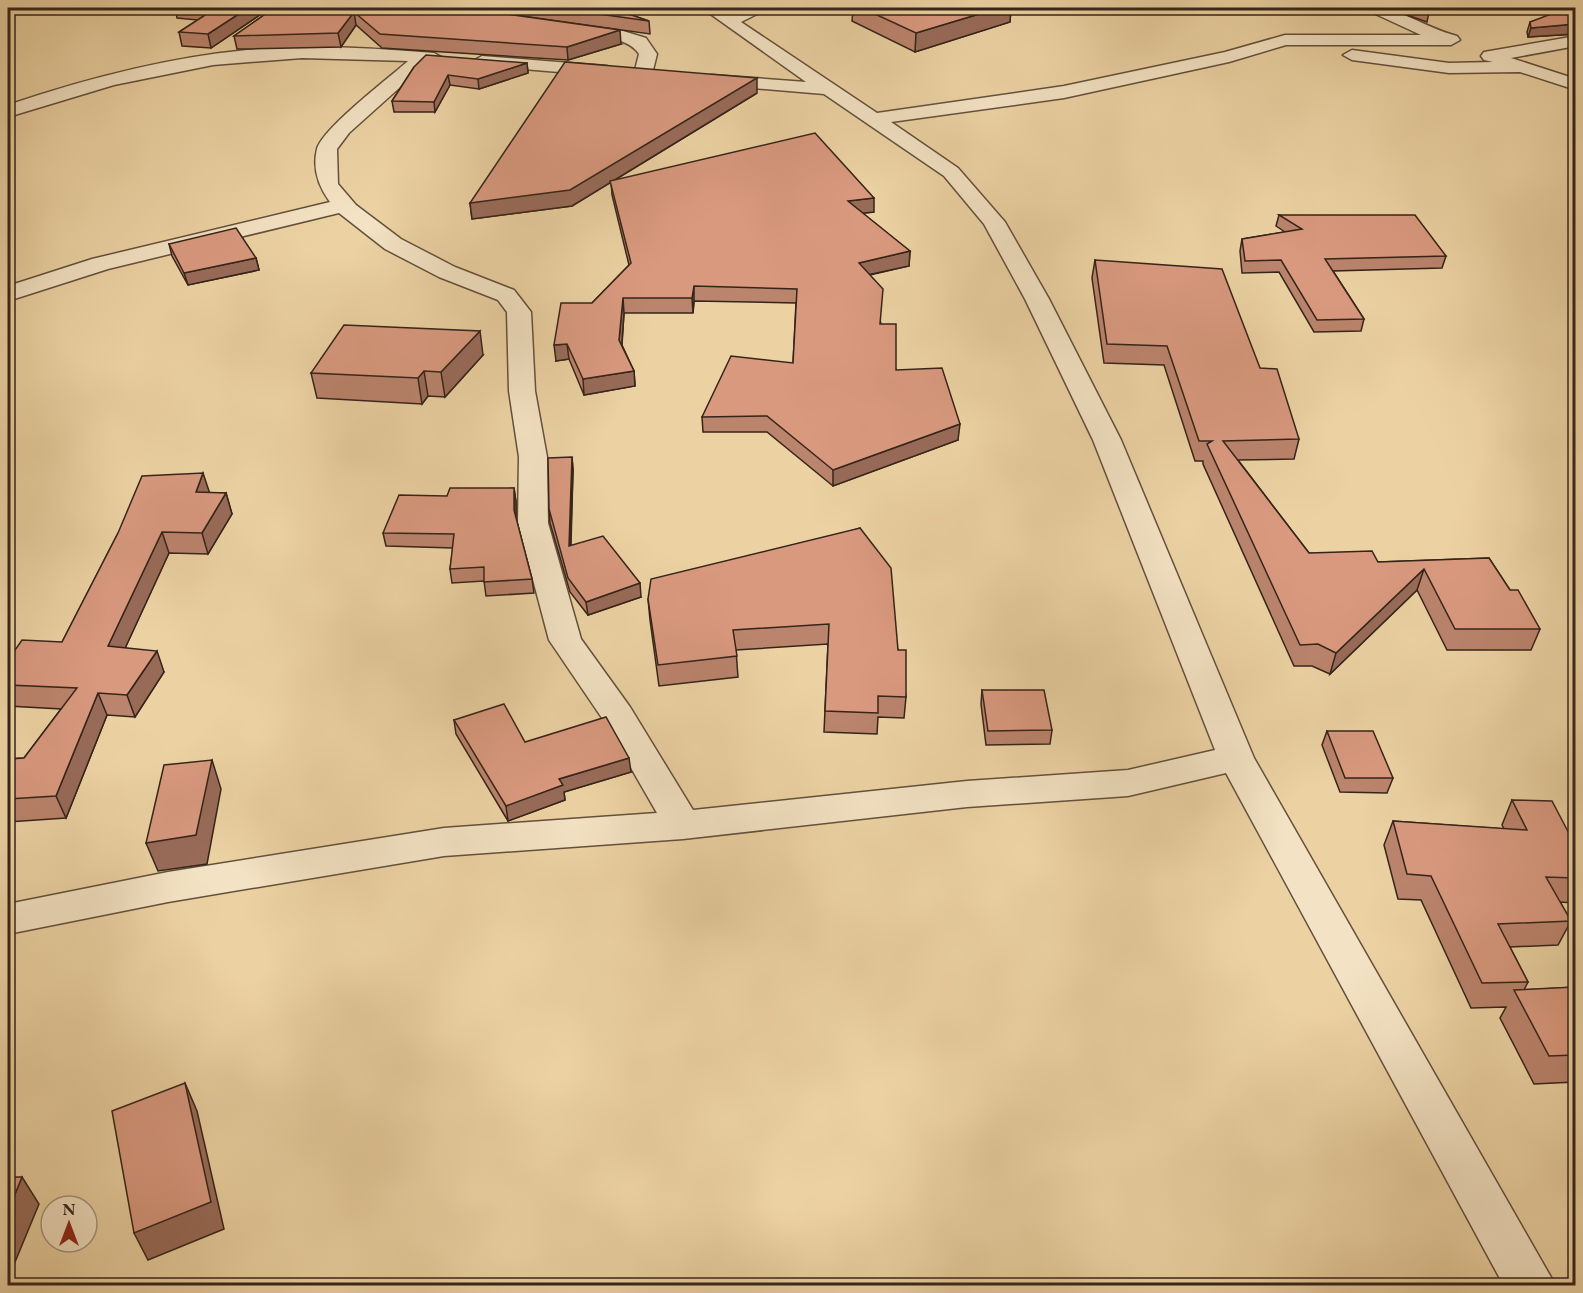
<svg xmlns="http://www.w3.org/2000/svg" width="1583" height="1293" font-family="'EB Garamond',serif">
  <rect width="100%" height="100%" fill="#ecd2a3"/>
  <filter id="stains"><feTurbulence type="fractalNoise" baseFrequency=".00333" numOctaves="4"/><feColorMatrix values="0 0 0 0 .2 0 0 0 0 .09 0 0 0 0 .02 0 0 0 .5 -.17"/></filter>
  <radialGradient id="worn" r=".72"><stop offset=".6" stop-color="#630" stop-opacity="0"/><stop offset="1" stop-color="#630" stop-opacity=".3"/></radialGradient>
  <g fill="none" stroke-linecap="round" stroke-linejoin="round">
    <defs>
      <g id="minor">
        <path d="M 702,8 L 720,8 L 730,14 L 745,8 L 765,8 L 763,11 L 741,22 L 877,113 L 1064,86 L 1225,52 L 1285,35 L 1421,35 L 1369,11 L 1367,8 C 1403,8 1425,28 1457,36 L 1460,40 L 1451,45 L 1286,45 L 1229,62 L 1064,98 L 891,122 L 958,168 L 1005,222 L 1049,299 L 1121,440 L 1254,758 L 1556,1286 L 1504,1286 L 1226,773 L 1128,796 L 967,807 L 683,839 L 444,856 L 168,902 L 8,934 L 8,904 L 168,872 L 444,828 L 657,813 L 604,721 L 549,640 L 518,523 L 519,457 L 509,391 L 507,312 L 498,300 L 439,277 L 385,249 L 339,213 L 108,269 L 8,301 L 8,286 L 92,259 L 330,202 C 319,187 312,169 317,149 C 323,128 389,78 408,61 L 302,58 L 213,65 L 114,85 L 8,117 L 8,105 C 85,79 165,58 247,50 C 309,44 372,48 434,53 L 443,58 L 440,62 L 427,63 L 349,133 L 337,149 L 338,184 L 356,205 L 401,239 L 455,267 L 514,290 L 531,312 L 535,391 L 547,457 L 548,523 L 581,639 L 630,707 L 693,810 L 967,781 L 1128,770 L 1215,750 L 1093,440 L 1025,299 L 984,224 L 944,176 L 824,94 L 706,84 L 703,80 L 706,76 L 712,75 L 806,82 Z"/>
        <path d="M 575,24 L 623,31 L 646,38 L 657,54 L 652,74 L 643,79 L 634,74 L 639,54 C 626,34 591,38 569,33 L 567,29 Z"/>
        <path d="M 1576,36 L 1576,46 L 1511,58 L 1576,79 L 1576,90 L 1520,72 L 1449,73 L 1352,60 L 1343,55 L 1352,50 L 1449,63 L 1493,62 L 1484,60 L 1481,56 L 1484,52 Z"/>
        <path d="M 482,56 L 607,66 L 616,71 L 607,76 L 476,65 L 473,61 Z"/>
      </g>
    </defs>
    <use href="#minor" stroke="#63503c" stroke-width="3"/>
    <use href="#minor" fill="#f3e2c3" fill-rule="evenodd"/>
  </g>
  <g fill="#bb846d" stroke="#352419" stroke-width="1.5">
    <path d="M 175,8 L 270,8 L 211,48 L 182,46 L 179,32 L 198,20 L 177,18 Z"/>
    <path d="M 274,8 L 463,8 L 621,44 L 568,60 L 382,48 L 356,25 L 341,47 L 237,49 L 234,36 Z"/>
    <path d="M 466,8 L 611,8 L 649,21 L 650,34 Z"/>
    <path d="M 853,8 L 1011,8 L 1010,22 L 915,52 L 852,21 Z"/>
    <path d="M 1387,8 L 1425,8 L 1429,12 L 1427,22 Z"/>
    <path d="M 1575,8 L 1575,34 L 1528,37 L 1527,32 L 1530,22 Z"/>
    <path d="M 527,63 L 528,73 L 479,89 L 450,85 L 435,112 L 394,112 L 392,101 L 414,67 Z"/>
    <path d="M 757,93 L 613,181 L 874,212 L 862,213 L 910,251 L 909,266 L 870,275 L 881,324 L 896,370 L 958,440 L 833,486 L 767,432 L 703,432 L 702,417 L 793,363 L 796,303 L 694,301 L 693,313 L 624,313 L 622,345 L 634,371 L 635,386 L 584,395 L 569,359 L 556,361 L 592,303 L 629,265 L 612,195 L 611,182 L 572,206 L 472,219 L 470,203 Z"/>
    <path d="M 1279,215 L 1446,256 L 1442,268 L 1333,271 L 1364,319 L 1361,331 L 1314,332 L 1279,272 L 1242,273 L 1240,251 L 1242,239 L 1285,232 L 1276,226 Z"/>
    <path d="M 169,244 L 256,258 L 259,270 L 188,285 L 172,256 Z"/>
    <path d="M 1095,260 L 1260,368 L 1299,439 L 1294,459 L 1238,460 L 1309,553 L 1378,562 L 1489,558 L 1510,590 L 1540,629 L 1531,650 L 1447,650 L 1417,590 L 1330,674 L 1312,666 L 1294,666 L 1203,464 L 1203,461 L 1195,461 L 1164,365 L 1104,363 L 1092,278 Z"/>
    <path d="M 483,355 L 445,397 L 428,396 L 422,404 L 317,398 L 311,373 Z"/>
    <path d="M 572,457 L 573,470 L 571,545 L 641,597 L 588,615 L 570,592 L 550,523 L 549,509 Z"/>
    <path d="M 514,488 L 516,502 L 516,518 L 532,579 L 534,593 L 486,596 L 484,581 L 452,583 L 450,569 L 453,548 L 386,546 L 383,533 L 447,496 Z"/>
    <path d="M 209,493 L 226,493 L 232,514 L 208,554 L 169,553 L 125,648 L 164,672 L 135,717 L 107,715 L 66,818 L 8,822 L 8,759 L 24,758 L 61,709 L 8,706 L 8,685 L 62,642 L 118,533 Z"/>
    <path d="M 860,528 L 898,650 L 906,697 L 904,718 L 878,717 L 877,734 L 824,732 L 828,644 L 736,650 L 738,677 L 659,686 L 650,620 L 648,599 Z"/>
    <path d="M 982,690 L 1052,730 L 1050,744 L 986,745 L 981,704 Z"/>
    <path d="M 454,720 L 525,742 L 631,772 L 564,792 L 565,800 L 508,821 L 456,734 Z"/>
    <path d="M 1327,731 L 1393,778 L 1387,793 L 1340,792 L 1322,745 Z"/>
    <path d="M 1512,800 L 1573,841 L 1575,841 L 1575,903 L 1560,902 L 1571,921 L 1558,945 L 1510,947 L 1528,982 L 1524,990 L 1575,987 L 1575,1082 L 1534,1084 L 1500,1018 L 1506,1007 L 1471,1008 L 1421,900 L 1398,899 L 1384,845 L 1393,821 L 1504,829 L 1502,825 Z"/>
  </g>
  <g fill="#986b59" stroke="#352419" stroke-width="1.5">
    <path d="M 248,8 L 270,8 L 211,48 L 208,34 Z"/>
    <path d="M 999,8 L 1011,8 L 1010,22 L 915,52 L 916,33 Z"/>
    <path d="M 354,12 L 356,25 L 341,47 L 338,33 Z"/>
    <path d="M 1575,24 L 1575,34 L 1528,37 L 1531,28 Z"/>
    <path d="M 620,30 L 621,44 L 568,60 L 567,47 Z"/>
    <path d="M 527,63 L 528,73 L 479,89 L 478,79 Z"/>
    <path d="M 448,75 L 450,85 L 435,112 L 434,102 Z"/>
    <path d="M 757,78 L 757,93 L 572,206 L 472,219 L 470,203 Z"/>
    <path d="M 874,198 L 874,212 L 847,215 L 848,201 Z"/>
    <path d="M 910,251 L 909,266 L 858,277 L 859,263 Z"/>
    <path d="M 256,258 L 259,270 L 188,285 L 184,273 Z"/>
    <path d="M 694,286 L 694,301 L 693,313 L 692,298 Z"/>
    <path d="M 623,298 L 624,313 L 621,355 L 619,340 Z"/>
    <path d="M 480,331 L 483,355 L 445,397 L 441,372 Z"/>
    <path d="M 567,344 L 569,359 L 556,361 L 554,345 Z"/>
    <path d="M 424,371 L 428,396 L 422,404 L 418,378 Z"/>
    <path d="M 634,371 L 635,386 L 584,395 L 583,379 Z"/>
    <path d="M 960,424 L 958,440 L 833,486 L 833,470 Z"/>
    <path d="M 572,457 L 573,470 L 570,559 L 569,546 Z"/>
    <path d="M 203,473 L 210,494 L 196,492 Z"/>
    <path d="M 514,488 L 516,502 L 516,524 L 514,510 Z"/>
    <path d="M 226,493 L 232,514 L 208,554 L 202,533 Z"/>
    <path d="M 162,532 L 169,553 L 116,668 L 108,646 Z"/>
    <path d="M 1424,569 L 1417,590 L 1330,674 L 1336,653 Z"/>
    <path d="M 640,583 L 641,597 L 588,615 L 586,602 Z"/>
    <path d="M 157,651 L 164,672 L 135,717 L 127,695 Z"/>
    <path d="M 98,693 L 107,715 L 66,818 L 56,796 Z"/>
    <path d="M 629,758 L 631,772 L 564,792 L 565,800 L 508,821 L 506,806 L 559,779 Z"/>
    <path d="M 212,760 L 221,789 L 207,864 L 158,871 L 146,843 Z"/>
    <path d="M 185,1083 L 197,1111 L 224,1229 L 148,1260 L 134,1233 Z"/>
    <path d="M 22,1177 L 39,1204 L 8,1279 L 8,1211 Z"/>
  </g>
  <g fill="#d9997f" stroke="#352419" stroke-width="1.5">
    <path d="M 210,8 L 248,8 L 208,34 L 179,32 L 216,8 Z"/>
    <path d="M 274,8 L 463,8 L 620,30 L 567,47 L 380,34 L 354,12 L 338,33 L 234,36 Z"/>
    <path d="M 556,8 L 611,8 L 649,21 Z"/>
    <path d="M 862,8 L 999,8 L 916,33 Z"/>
    <path d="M 1416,8 L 1425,8 L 1429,12 Z"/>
    <path d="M 1567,8 L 1575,8 L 1575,24 L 1531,28 L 1530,22 Z"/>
    <path d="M 426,55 L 527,63 L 478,79 L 448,75 L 434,102 L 392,101 L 414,67 Z"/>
    <path d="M 565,62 L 757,78 L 570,190 L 470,203 Z"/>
    <path d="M 815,133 L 874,198 L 848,201 L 910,251 L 859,263 L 883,289 L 880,324 L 896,324 L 896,370 L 942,368 L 960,424 L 833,470 L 767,416 L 702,417 L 731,356 L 793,363 L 797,289 L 694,286 L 692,298 L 623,298 L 619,340 L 634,371 L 583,379 L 567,344 L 554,345 L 561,303 L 592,303 L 631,263 L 610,181 Z"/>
    <path d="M 1279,215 L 1415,215 L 1446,256 L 1325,259 L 1364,319 L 1317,320 L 1281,260 L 1245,261 L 1242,239 L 1302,229 Z"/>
    <path d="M 236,228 L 256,258 L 184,273 L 169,244 Z"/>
    <path d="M 1095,260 L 1222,269 L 1260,368 L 1277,369 L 1299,439 L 1223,441 L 1309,553 L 1372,551 L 1378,562 L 1489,558 L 1510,590 L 1518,590 L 1540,629 L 1455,629 L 1424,569 L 1336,653 L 1318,644 L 1300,645 L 1207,444 L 1212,441 L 1199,441 L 1167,346 L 1107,344 Z"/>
    <path d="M 344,325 L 480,331 L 441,372 L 424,371 L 418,378 L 311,373 Z"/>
    <path d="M 572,457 L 569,546 L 603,536 L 640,583 L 586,602 L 568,578 L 549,509 L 548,458 Z"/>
    <path d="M 203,473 L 196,492 L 226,493 L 202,533 L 162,532 L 108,646 L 157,651 L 127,695 L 98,693 L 56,796 L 8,799 L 8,759 L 24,758 L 77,688 L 8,685 L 8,660 L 22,640 L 62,642 L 118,533 L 142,476 Z"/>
    <path d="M 450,488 L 514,488 L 514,510 L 532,579 L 484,582 L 484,567 L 450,569 L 454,534 L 383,533 L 399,495 L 447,496 Z"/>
    <path d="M 860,528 L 891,568 L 898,650 L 906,650 L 906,697 L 878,696 L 878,713 L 825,711 L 829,624 L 733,630 L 737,656 L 658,665 L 648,599 L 651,579 Z"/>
    <path d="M 982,690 L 1044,690 L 1052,730 L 988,731 Z"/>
    <path d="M 504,704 L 525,742 L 606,717 L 629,758 L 559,779 L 563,785 L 506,806 L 454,720 Z"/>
    <path d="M 1327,731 L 1373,731 L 1393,778 L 1345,778 Z"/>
    <path d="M 212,760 L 196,835 L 146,843 L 164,765 Z"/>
    <path d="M 1512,800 L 1552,801 L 1573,841 L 1575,841 L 1575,878 L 1546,877 L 1571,921 L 1498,924 L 1528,982 L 1482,983 L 1431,876 L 1407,874 L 1393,821 L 1527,830 Z"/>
    <path d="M 1575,987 L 1575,1055 L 1549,1056 L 1514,990 Z"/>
    <path d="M 185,1083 L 211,1202 L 134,1233 L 112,1111 Z"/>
    <path d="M 8,1177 L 22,1177 L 8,1211 Z"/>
  </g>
  <rect width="1583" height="1293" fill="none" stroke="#ecd2a3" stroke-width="30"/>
  <rect x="9" y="9" width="1565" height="1275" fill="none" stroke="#352419" stroke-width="3"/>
  <rect x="15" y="15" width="1553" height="1263" fill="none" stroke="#352419" stroke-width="1.5"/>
  <g transform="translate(69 1224)"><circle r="28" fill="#f3e2c3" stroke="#a7967f" stroke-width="1.5"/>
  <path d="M0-4.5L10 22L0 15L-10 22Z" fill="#8f2418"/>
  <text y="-9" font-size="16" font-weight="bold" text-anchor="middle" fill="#352419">N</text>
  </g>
  <rect width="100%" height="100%" filter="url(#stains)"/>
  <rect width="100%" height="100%" fill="url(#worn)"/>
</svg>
